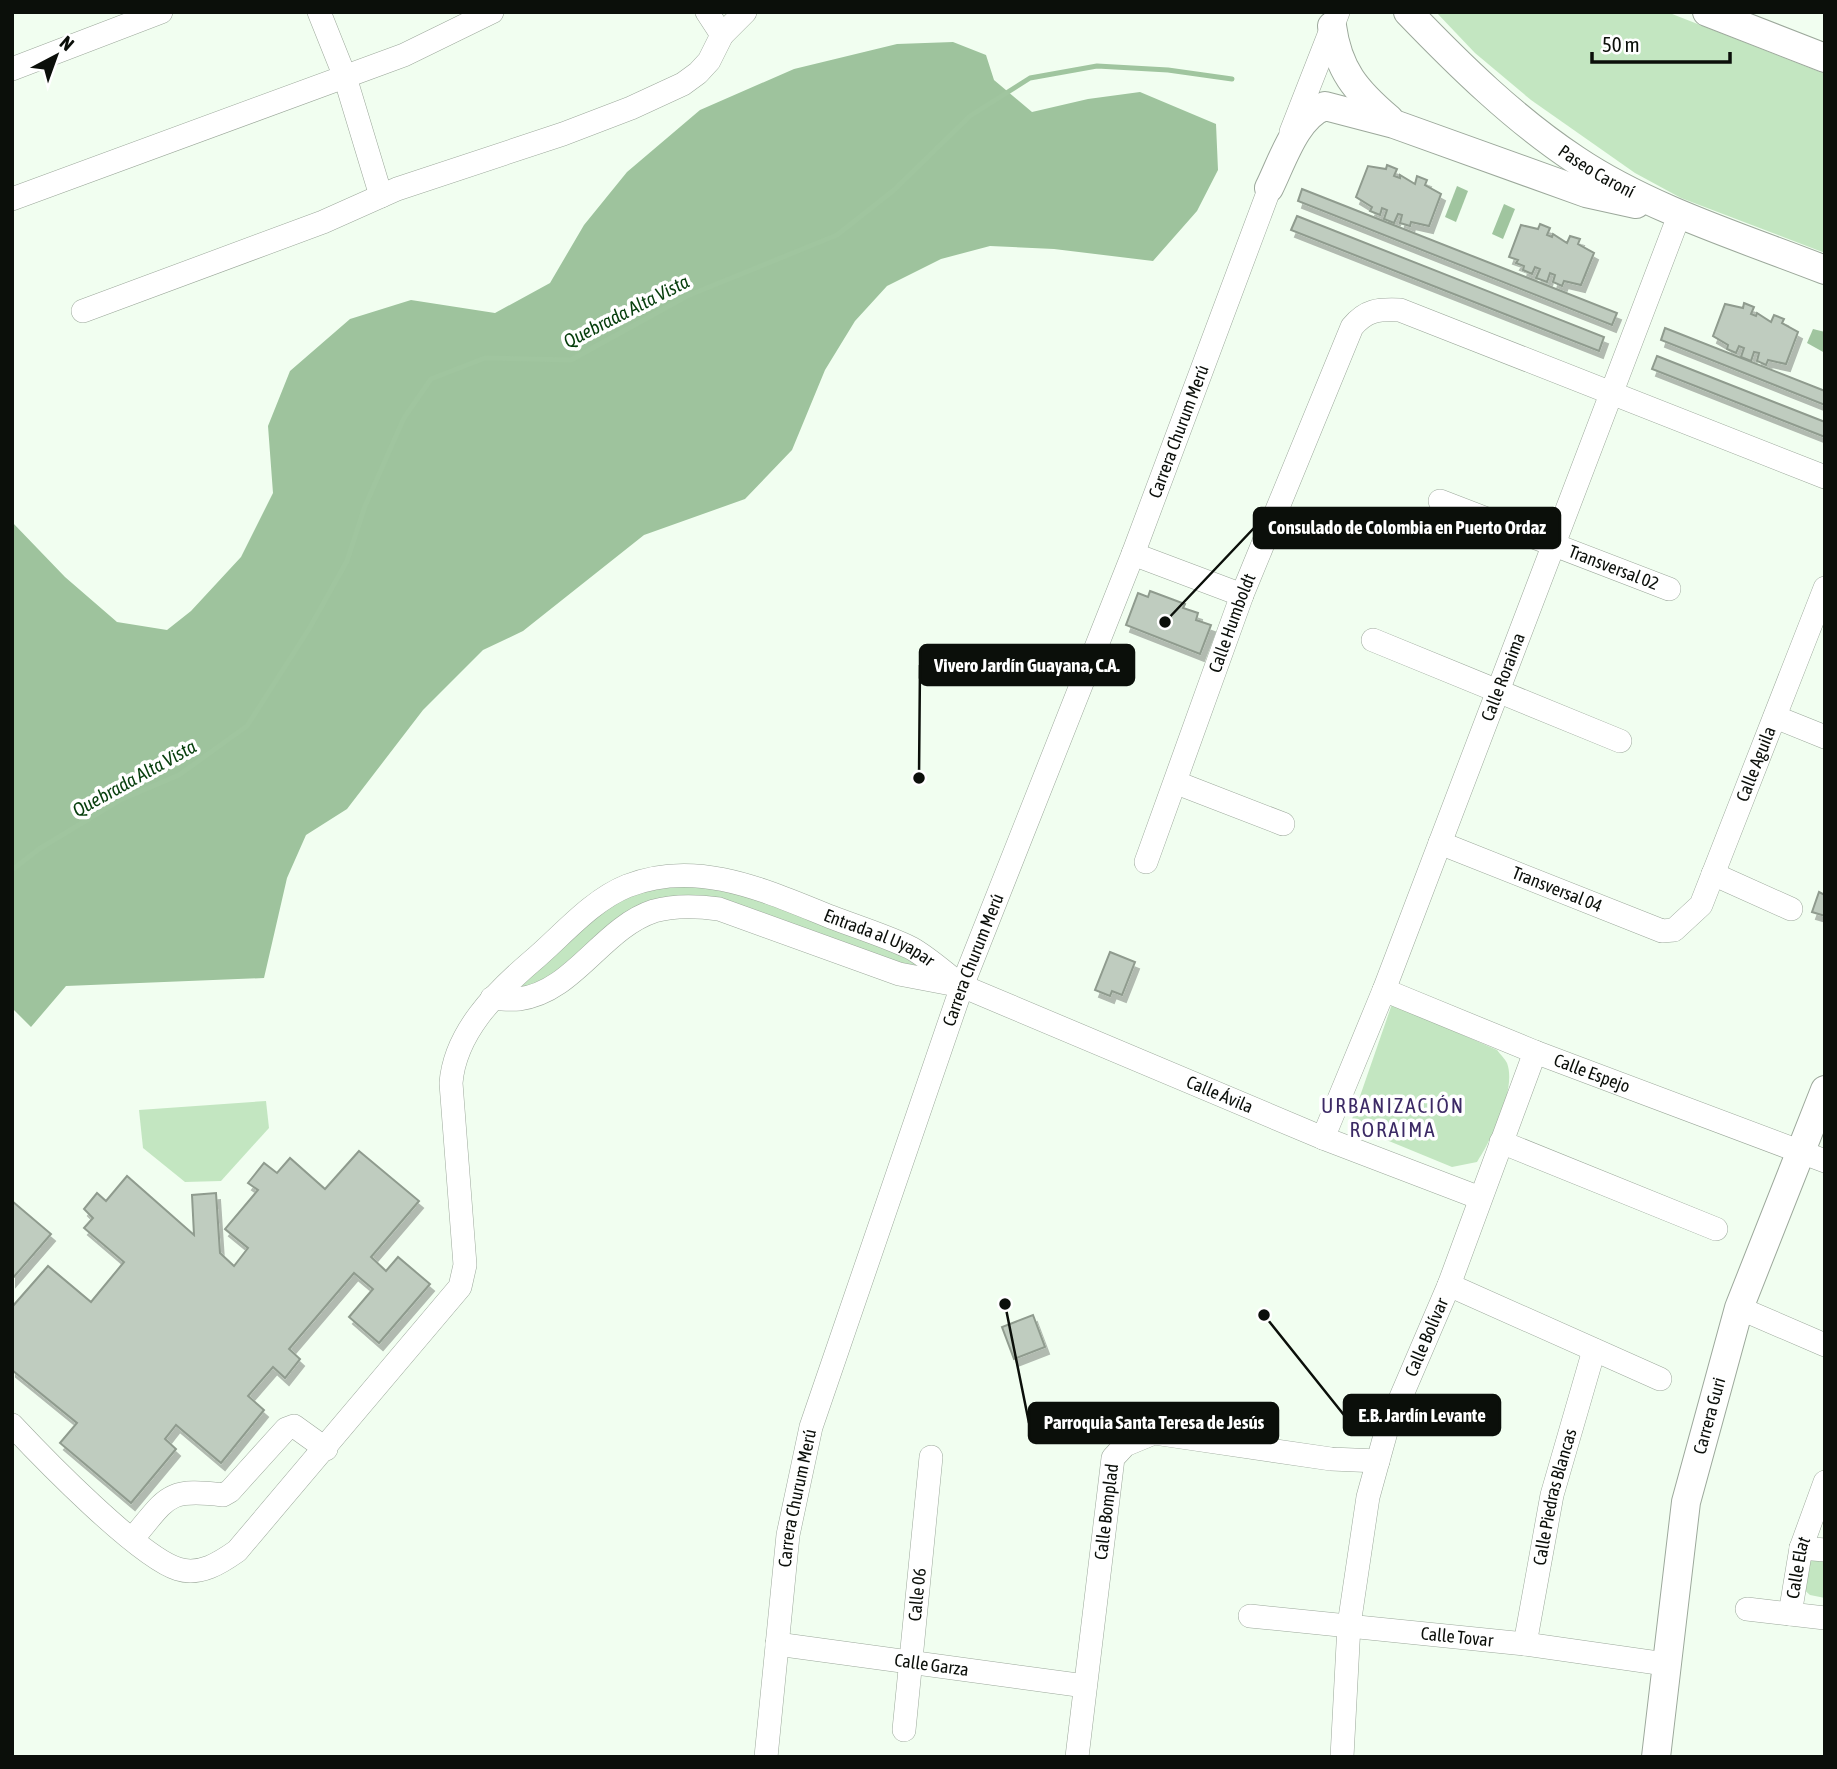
<svg xmlns="http://www.w3.org/2000/svg" width="1837" height="1769" font-family="'Asap Condensed',sans-serif">
  <defs>
    <filter id="shadow"><feDropShadow dx="4" dy="7" stdDeviation="0" flood-color="#0004"/></filter>
  </defs>
  <rect width="100%" height="100%" fill="#f1fef0"/>
  <g fill="#c3e6c1">
    <path d="M 1436,12 L 1667,12 L 1825,74 L 1825,253 L 1681,198 L 1635,173 L 1531,100 L 1475,53 Z"/>
    <path d="M 659,877 L 786,899 L 962,986 L 675,907 L 517,1000 L 522,970 L 588,912 Z"/>
    <path d="M 1392,1004 L 1497,1050 C 1500,1054 1505,1059 1507,1063 C 1517,1089 1491,1140 1477,1162 L 1452,1167 L 1350,1125 Z"/>
    <path d="M 266,1101 L 269,1128 L 221,1181 L 185,1182 L 143,1148 L 139,1110 Z"/>
    <path d="M 1815,1557 L 1825,1558 L 1825,1598 L 1810,1595 L 1800,1586 L 1801,1569 Z"/>
  </g>
  <path fill="#9ec39d" d="M 953,42 L 986,55 L 994,80 L 1032,112 L 1088,99 L 1140,92 L 1216,124 L 1218,170 L 1197,211 L 1153,261 L 1054,249 L 990,246 L 941,259 L 887,286 L 855,321 L 825,370 L 792,450 L 745,499 L 644,535 L 523,631 L 483,650 L 423,710 L 347,809 L 306,835 L 287,878 L 264,978 L 66,986 L 31,1027 L 12,1008 L 12,522 L 65,577 L 117,622 L 167,630 L 191,611 L 241,557 L 273,493 L 268,426 L 290,371 L 350,319 L 411,300 L 495,313 L 550,283 L 584,225 L 627,172 L 700,110 L 794,69 L 897,44 Z"/>
  <g fill="#a0c59f">
    <path d="M 1457,186 L 1468,191 L 1456,222 L 1445,217 Z"/>
    <path d="M 1504,204 L 1515,209 L 1503,239 L 1492,234 Z"/>
    <path d="M 1813,329 L 1825,332 L 1825,353 L 1807,343 Z"/>
  </g>
  <g fill="none" stroke-linecap="round" stroke-linejoin="round">
    <path stroke="#a0c59f" stroke-width="5" d="M 12,870 L 39,849 L 120,800 L 179,775 L 247,726 L 309,629 L 347,561 L 365,506 L 404,418 L 431,379 L 485,358 L 571,360 L 687,296 L 837,235 L 894,190 L 970,116 L 1030,78 L 1097,66 L 1168,70 L 1232,79"/>
  </g>
  <g fill="#bfccbf" stroke="#8f9b8e" stroke-width="2" filter="url(#shadow)">
    <path d="M 1387,165 L 1397,169 L 1394,176 L 1400,178 L 1400,175 L 1415,184 L 1417,176 L 1427,180 L 1425,185 L 1441,194 L 1429,226 L 1411,222 L 1410,226 L 1400,223 L 1402,215 L 1398,214 L 1394,223 L 1384,219 L 1387,210 L 1382,208 L 1380,215 L 1370,211 L 1372,207 L 1356,197 L 1368,166 L 1386,169 Z"/>
    <path d="M 1302,189 L 1617,313 L 1612,325 L 1298,201 Z"/>
    <path d="M 1297,216 L 1604,337 L 1599,351 L 1291,230 Z"/>
    <path d="M 1540,224 L 1550,228 L 1547,235 L 1552,237 L 1553,234 L 1567,243 L 1570,236 L 1580,239 L 1578,244 L 1594,253 L 1581,285 L 1564,281 L 1562,286 L 1553,282 L 1555,275 L 1550,273 L 1547,282 L 1536,278 L 1540,269 L 1535,267 L 1532,274 L 1523,270 L 1524,266 L 1516,263 L 1518,260 L 1509,257 L 1521,225 L 1538,229 Z"/>
    <path d="M 1744,303 L 1754,307 L 1751,314 L 1756,316 L 1757,313 L 1771,322 L 1774,315 L 1784,319 L 1782,323 L 1798,332 L 1786,364 L 1768,360 L 1766,365 L 1757,361 L 1759,353 L 1754,352 L 1751,361 L 1741,357 L 1744,348 L 1739,346 L 1736,353 L 1727,349 L 1728,345 L 1713,336 L 1725,304 L 1743,308 Z"/>
    <path d="M 1665,328 L 1825,391 L 1825,405 L 1661,340 Z"/>
    <path d="M 1657,356 L 1825,422 L 1825,437 L 1652,369 Z"/>
    <path d="M 1150,591 L 1185,604 L 1183,608 L 1198,613 L 1196,620 L 1211,625 L 1200,654 L 1126,625 L 1138,593 L 1148,597 Z"/>
    <path d="M 1819,892 L 1825,895 L 1825,916 L 1812,912 Z"/>
    <path d="M 1110,952 L 1135,962 L 1122,995 L 1112,991 L 1110,996 L 1095,990 Z"/>
    <path d="M 359,1151 L 419,1201 L 371,1257 L 386,1271 L 398,1257 L 430,1284 L 379,1343 L 349,1317 L 373,1289 L 354,1273 L 289,1349 L 300,1359 L 285,1378 L 273,1367 L 248,1396 L 264,1410 L 221,1463 L 176,1425 L 165,1439 L 176,1449 L 131,1503 L 60,1443 L 77,1423 L 12,1370 L 12,1307 L 48,1266 L 91,1302 L 124,1262 L 84,1228 L 93,1218 L 84,1209 L 97,1193 L 106,1201 L 127,1176 L 194,1235 L 192,1195 L 216,1193 L 220,1253 L 234,1266 L 248,1248 L 225,1229 L 258,1190 L 248,1183 L 264,1163 L 277,1173 L 290,1158 L 325,1189 Z"/>
    <path d="M 12,1201 L 51,1234 L 12,1279 Z"/>
    <path d="M 1033,1315 L 1045,1347 L 1014,1359 L 1002,1327 Z"/>
  </g>
  <g fill="none" stroke-linecap="round" stroke-linejoin="round">
    <defs>
      <g id="minor">
        <path d="M 319,12 L 345,77 L 381,196"/>
        <path d="M 707,12 L 722,35"/>
        <path d="M 12,69 L 161,12"/>
        <path d="M 1291,132 L 1338,12"/>
        <path d="M 12,199 L 404,55 L 492,12"/>
        <path d="M 83,311 L 323,222 L 397,189 L 563,134 L 631,108 L 683,84 L 698,73 L 709,61 L 722,35 L 745,12"/>
        <path id="s1" d="M 1440,501 L 1669,589"/>
        <path d="M 1133,554 L 1242,595"/>
        <path d="M 1373,640 L 1620,741"/>
        <path d="M 1775,717 L 1825,737"/>
        <path d="M 1177,783 L 1283,824"/>
        <path id="s2" d="M 1440,843 L 1662,931 L 1674,930 L 1701,905 L 1825,588"/>
        <path id="s3" d="M 1146,862 L 1242,595 L 1352,327 C 1366,310 1378,309 1400,310 L 1825,477"/>
        <path d="M 1713,874 L 1791,909"/>
        <path id="s4" d="M 1384,990 L 1535,1052 L 1825,1161"/>
        <path id="s5" d="M 492,998 C 501,999 511,1000 519,999 C 574,992 602,928 654,911 C 675,905 697,906 719,909 L 899,974 L 962,986 L 1323,1138 L 1480,1198"/>
        <path id="s6" d="M 1323,1138 L 1384,990 L 1680,213"/>
        <path d="M 1501,1142 L 1716,1229"/>
        <path d="M 1449,1285 L 1660,1379"/>
        <path d="M 1739,1308 L 1825,1345"/>
        <path id="s7" d="M 12,1425 C 43,1458 139,1557 178,1569 C 200,1576 220,1563 237,1551 L 460,1287 L 465,1265 L 451,1083 C 455,1033 495,993 531,962 C 561,937 590,901 627,886 C 697,858 766,891 831,917 C 857,927 886,936 911,948 C 929,958 946,974 962,986"/>
        <path d="M 133,1538 C 168,1497 166,1488 223,1495 L 230,1491 L 286,1429 L 294,1426 L 326,1449"/>
        <path d="M 1801,1548 L 1825,1550"/>
        <path d="M 1747,1609 L 1825,1618"/>
        <path id="s8" d="M 1790,1614 L 1801,1548 L 1825,1482"/>
        <path id="s9" d="M 1250,1616 L 1525,1644 L 1665,1664"/>
        <path id="s10" d="M 777,1644 L 1085,1686"/>
        <path id="s11" d="M 1525,1644 L 1552,1495 L 1594,1350"/>
        <path id="s12" d="M 904,1730 L 931,1457"/>
        <path id="s13" d="M 766,1757 L 788,1535 L 811,1427 L 962,986 L 1133,554 L 1275,174"/>
        <path id="s14" d="M 1077,1757 L 1113,1458 L 1125,1445 L 1154,1433 L 1331,1459 L 1378,1461"/>
        <path id="s15" d="M 1342,1757 L 1349,1625 L 1368,1497 L 1386,1432 L 1449,1285 L 1535,1052"/>
      </g>
      <g id="tertiary">
        <path id="s16" d="M 1408,12 C 1459,65 1514,119 1576,160 C 1649,209 1743,238 1825,270"/>
        <path d="M 1707,12 L 1825,58"/>
        <path d="M 1332,26 C 1338,70 1356,91 1389,119"/>
        <path d="M 1269,188 C 1282,162 1296,116 1325,106 L 1394,124 L 1586,193 L 1636,204"/>
        <path id="s17" d="M 1656,1757 L 1686,1502 L 1739,1308 L 1825,1090"/>
      </g>
    </defs>
    <use href="#minor" stroke="#9ca89b" stroke-width="24"/>
    <use href="#tertiary" stroke="#9ca89b" stroke-width="30"/>
    <use href="#minor" stroke="#fff" stroke-width="23"/>
    <use href="#tertiary" stroke="#fff" stroke-width="28"/>
  </g>
  <g text-anchor="middle" stroke-width="7" stroke-linejoin="round" paint-order="stroke">
    <g font-size="18" fill="#0b0f0a" stroke="#fff">
      <text dy="6" stroke="none"><textPath href="#s16" startOffset="248">Paseo Caroní</textPath></text>
      <text dy="6" stroke="none"><textPath href="#s13" startOffset="1395">Carrera Churum Merú</textPath></text>
      <text dy="6" stroke="none"><textPath href="#s1" startOffset="186">Transversal 02</textPath></text>
      <text dy="6" stroke="none"><textPath href="#s3" startOffset="254">Calle Humboldt</textPath></text>
      <text dy="6" stroke="none"><textPath href="#s6" startOffset="495">Calle Roraima</textPath></text>
      <text dy="6" stroke="none"><textPath href="#s2" startOffset="439">Calle Aguila</textPath></text>
      <text dy="6" stroke="none"><textPath href="#s2" startOffset="126">Transversal 04</textPath></text>
      <text dy="6" stroke="none"><textPath href="#s7" startOffset="1372">Entrada al Uyapar</textPath></text>
      <text dy="6" stroke="none"><textPath href="#s13" startOffset="828">Carrera Churum Merú</textPath></text>
      <text dy="6" stroke="none"><textPath href="#s4" startOffset="224">Calle Espejo</textPath></text>
      <text dy="6" stroke="none"><textPath href="#s5" startOffset="791">Calle Ávila</textPath></text>
      <text dy="6" stroke="none"><textPath href="#s15" startOffset="432">Calle Bolívar</textPath></text>
      <text dy="6" stroke="none"><textPath href="#s17" startOffset="346">Carrera Guri</textPath></text>
      <text dy="6" stroke="none"><textPath href="#s11" startOffset="150">Calle Piedras Blancas</textPath></text>
      <text dy="6" stroke="none"><textPath href="#s13" startOffset="261">Carrera Churum Merú</textPath></text>
      <text dy="6" stroke="none"><textPath href="#s14" startOffset="247">Calle Bomplad</textPath></text>
      <text dy="6" stroke="none"><textPath href="#s8" startOffset="47">Calle Elat</textPath></text>
      <text dy="6" stroke="none"><textPath href="#s12" startOffset="136">Calle 06</textPath></text>
      <text dy="6" stroke="none"><textPath href="#s9" startOffset="208">Calle Tovar</textPath></text>
      <text dy="6" stroke="none"><textPath href="#s10" startOffset="156">Calle Garza</textPath></text>
    </g>
    <g font-size="19" font-style="italic" fill="#063e0c" stroke="#fff">
      <text transform="translate(626 311) rotate(-27)" y="7">Quebrada Alta Vista</text>
      <text transform="translate(134 778) rotate(-29)" y="7">Quebrada Alta Vista</text>
    </g>
    <g font-size="21" letter-spacing="2" fill="#3c2a65" stroke="#fff">
      <text x="1393" y="1113">URBANIZACIÓN<tspan x="1393" dy="24">RORAIMA</tspan></text>
    </g>
  </g>
  <path fill="none" stroke="#0b0f0a" stroke-width="2.5" d="M1165 622L1254 528M919 778L920 665M1264 1315L1344 1415M1005 1304L1029 1423"/>
  <g fill="#0b0f0a" stroke="#fff" stroke-width="2.5">
    <circle cx="1165" cy="622" r="7"/>
    <circle cx="919" cy="778" r="7"/>
    <circle cx="1264" cy="1315" r="7"/>
    <circle cx="1005" cy="1304" r="7"/>
  </g>
  <g fill="#0b0f0a" stroke="#0b0f0a" stroke-width="2.5">
    <rect x="1254" y="508" width="306" height="40" rx="7"/>
    <rect x="920" y="645" width="214" height="40" rx="7"/>
    <rect x="1344" y="1395" width="156" height="40" rx="7"/>
    <rect x="1029" y="1403" width="249" height="40" rx="7"/>
  </g>
  <g font-size="19" text-anchor="middle" font-weight="bold" fill="#fff">
    <text x="1407" y="534">Consulado de Colombia en Puerto Ordaz</text>
    <text x="1027" y="672">Vivero Jardín Guayana, C.A.</text>
    <text x="1422" y="1422">E.B. Jardín Levante</text>
    <text x="1154" y="1429">Parroquia Santa Teresa de Jesús</text>
  </g>
  <rect width="1837" height="1769" fill="none" stroke="#0b0f0a" stroke-width="28"/>
  <g transform="translate(56 56) rotate(41)" stroke="#ffffff" stroke-width="5" paint-order="stroke">
  <path d="M0-5L12 26L0 18L-12 26Z" fill="#0b0f0a"/>
  <text y="-10" font-size="19" font-weight="bold" text-anchor="middle" fill="#0b0f0a">N</text>
  </g>
  <path d="M1592 52v10h138v-10" fill="none" stroke="#0b0f0a" stroke-width="3.5"/>
  <text x="1602" y="52" font-size="21" fill="#0b0f0a" stroke="#ffffff" stroke-width="5" paint-order="stroke">50 m</text>
</svg>
